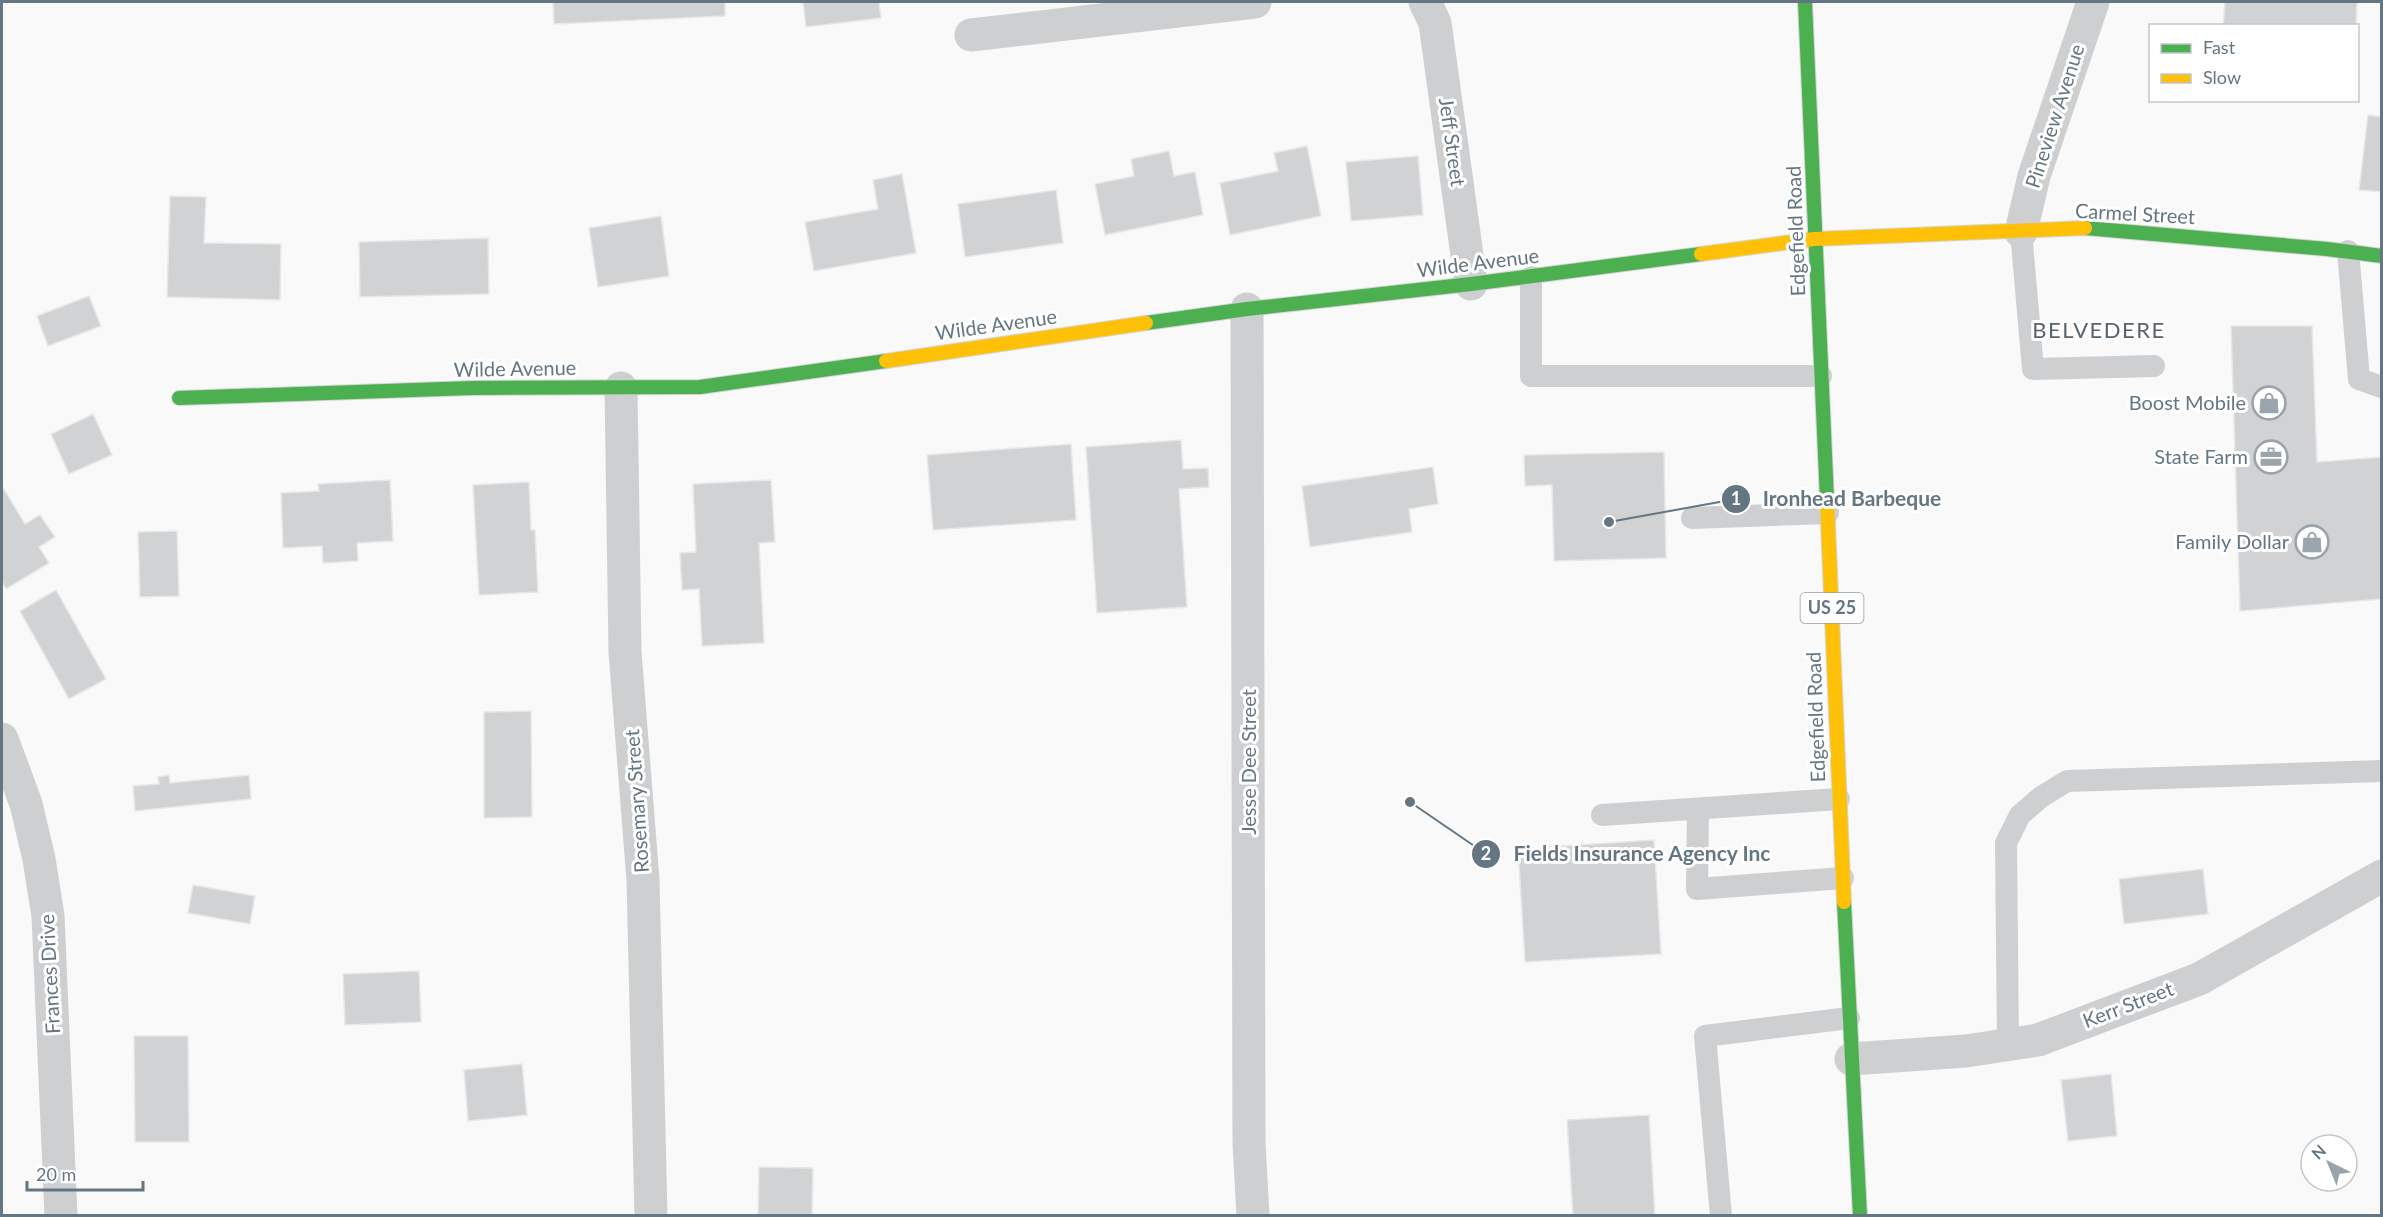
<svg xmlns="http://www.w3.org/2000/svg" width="2383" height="1217" font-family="Lato,sans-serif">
  <rect width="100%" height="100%" fill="#f9f9f9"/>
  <g fill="#d0d2d3" stroke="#e8e8e8" stroke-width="1.5">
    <path d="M 553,2 L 725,2 L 725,16 L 554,24 Z"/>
    <path d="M 803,2 L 879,2 L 881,18 L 806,27 Z"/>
    <path d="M 2225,2 L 2357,2 L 2356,26 L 2223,26 Z"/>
    <path d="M 2368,115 L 2382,117 L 2382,192 L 2359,190 Z"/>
    <path d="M 1307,146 L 1321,216 L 1230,235 L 1220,183 L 1278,171 L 1274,153 Z"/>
    <path d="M 1169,151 L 1174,176 L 1195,172 L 1203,215 L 1105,235 L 1095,184 L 1134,176 L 1131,159 Z"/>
    <path d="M 1418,156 L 1423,215 L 1351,221 L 1346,162 Z"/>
    <path d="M 902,174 L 916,253 L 814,271 L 805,222 L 878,209 L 873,180 Z"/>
    <path d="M 1056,190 L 1063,243 L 965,257 L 958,204 Z"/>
    <path d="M 170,196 L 206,197 L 204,243 L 281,244 L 280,300 L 167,297 Z"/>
    <path d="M 661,216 L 669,276 L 598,287 L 589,228 Z"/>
    <path d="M 488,238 L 489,294 L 360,297 L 359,242 Z"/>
    <path d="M 89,296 L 101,326 L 48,346 L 37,316 Z"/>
    <path d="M 2231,326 L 2312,326 L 2317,462 L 2382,457 L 2382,599 L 2240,611 Z"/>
    <path d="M 93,414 L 112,455 L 69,474 L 51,434 Z"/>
    <path d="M 1181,440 L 1183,469 L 1208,468 L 1209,487 L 1179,489 L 1187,607 L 1097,613 L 1086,447 Z"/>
    <path d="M 1071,444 L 1076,520 L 933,530 L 927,455 Z"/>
    <path d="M 1664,452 L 1666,558 L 1554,561 L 1552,485 L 1525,486 L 1524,455 Z"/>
    <path d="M 1433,467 L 1438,504 L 1409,509 L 1412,532 L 1310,547 L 1302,486 Z"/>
    <path d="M 390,480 L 393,541 L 357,543 L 358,561 L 323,563 L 322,546 L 283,548 L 281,493 L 319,491 L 318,484 Z"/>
    <path d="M 771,480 L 775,542 L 759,543 L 764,643 L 702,646 L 699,589 L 682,590 L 680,553 L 696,552 L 693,484 Z"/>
    <path d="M 529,482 L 531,530 L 535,530 L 538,592 L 479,595 L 473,485 Z"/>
    <path d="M 2,486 L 25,524 L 40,515 L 55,537 L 39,547 L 49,563 L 6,589 L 2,581 Z"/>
    <path d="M 177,531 L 179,596 L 140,597 L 138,532 Z"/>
    <path d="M 56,590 L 106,679 L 69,699 L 20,611 Z"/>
    <path d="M 531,711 L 532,817 L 484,818 L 484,712 Z"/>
    <path d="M 169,775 L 170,783 L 249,775 L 251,799 L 135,811 L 133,786 L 159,784 L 158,777 Z"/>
    <path d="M 1654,840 L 1661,954 L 1525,962 L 1518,849 Z"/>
    <path d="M 2203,869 L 2208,914 L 2124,924 L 2119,879 Z"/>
    <path d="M 193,885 L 255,896 L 250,924 L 188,913 Z"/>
    <path d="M 419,971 L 421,1022 L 345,1025 L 343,974 Z"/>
    <path d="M 134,1036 L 188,1036 L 189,1142 L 135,1142 Z"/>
    <path d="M 522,1064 L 527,1115 L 468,1121 L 464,1070 Z"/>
    <path d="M 2111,1074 L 2117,1136 L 2068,1141 L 2061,1080 Z"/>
    <path d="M 1649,1115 L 1655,1216 L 1573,1216 L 1567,1120 Z"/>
    <path d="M 759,1167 L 813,1168 L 812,1216 L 758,1216 Z"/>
  </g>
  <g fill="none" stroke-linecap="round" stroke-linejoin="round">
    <defs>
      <g id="fast">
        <path d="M 1805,2 L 1827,500"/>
        <path d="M 2085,228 L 2327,249 L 2382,256"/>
        <path d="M 1146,323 L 1247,309 L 1471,284 L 1701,254"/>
        <path d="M 179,398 L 472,388 L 700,387 L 886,361"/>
        <path d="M 1844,902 L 1860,1216"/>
      </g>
      <g id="slow">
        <path d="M 1701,254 L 1814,239 L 2085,228"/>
        <path d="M 886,361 L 1146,323"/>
        <path d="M 1827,500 L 1844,902"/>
      </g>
    </defs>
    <use href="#fast" stroke="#d5d6d7" stroke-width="16"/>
    <use href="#slow" stroke="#d5d6d7" stroke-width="16"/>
    <g stroke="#cecfd0" stroke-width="22">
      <path d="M 2021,232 L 2033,369 L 2154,366"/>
      <path d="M 2348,251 L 2359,379 L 2382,387"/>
      <path d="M 1531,277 L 1531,376 L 1821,376"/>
      <path d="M 1692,518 L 1828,513"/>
      <path d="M 1698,809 L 1697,889 L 1843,878"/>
      <path d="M 1602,815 L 1839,799"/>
      <path d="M 2008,1045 L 2006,843 L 2020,815 L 2041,797 L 2067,781 L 2382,771"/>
      <path d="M 1721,1216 L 1705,1036 L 1849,1018"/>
    </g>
    <g stroke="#cecfd0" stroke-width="33">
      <path d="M 1425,2 L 1435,23 L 1471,284"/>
      <path d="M 971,35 L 1255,2"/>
      <path d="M 2021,232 L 2034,176 L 2093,2"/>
      <path d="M 1247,309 L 1249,1143 L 1253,1216"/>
      <path d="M 621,388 L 625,652 L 643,880 L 651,1216"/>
      <path d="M 2,739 L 26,804 L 39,859 L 48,916 L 61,1216"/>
      <path d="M 1851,1059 L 1966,1051 L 2038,1040 L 2199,979 L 2382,876"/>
    </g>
    <use href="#fast" stroke="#4caf50" stroke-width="14"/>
    <use href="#slow" stroke="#ffc107" stroke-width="14"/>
  </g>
  <defs>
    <symbol id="shop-ring" viewBox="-11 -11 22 22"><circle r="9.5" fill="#fff" stroke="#99a4ac" stroke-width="1.5"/><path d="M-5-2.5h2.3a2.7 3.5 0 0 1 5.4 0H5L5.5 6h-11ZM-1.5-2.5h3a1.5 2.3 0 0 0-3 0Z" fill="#99a4ac"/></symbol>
    <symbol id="office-ring" viewBox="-11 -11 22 22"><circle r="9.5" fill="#fff" stroke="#99a4ac" stroke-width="1.5"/><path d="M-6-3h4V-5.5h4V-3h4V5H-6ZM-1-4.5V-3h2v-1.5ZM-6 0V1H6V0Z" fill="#99a4ac"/></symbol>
  </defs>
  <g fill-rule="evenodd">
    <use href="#shop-ring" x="2250" y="384" width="38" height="38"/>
    <use href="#office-ring" x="2252" y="438" width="38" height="38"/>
    <use href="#shop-ring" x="2293" y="523" width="38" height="38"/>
  </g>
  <g text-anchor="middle" stroke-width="6" stroke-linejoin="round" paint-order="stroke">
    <rect fill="#fff" stroke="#939fa8" stroke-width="1.5" x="1800.5" y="593" width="63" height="30" rx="4.5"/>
    <g font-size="18" font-weight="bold" fill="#657683">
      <text x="1832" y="614">US 25</text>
    </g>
    <g font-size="20" fill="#657683" stroke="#fff">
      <text transform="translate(2055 116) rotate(-72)" y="7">Pineview Avenue</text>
      <text transform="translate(1452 142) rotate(82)" y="7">Jeff Street</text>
      <text transform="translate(2135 214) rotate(3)" y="7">Carmel Street</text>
      <text transform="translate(1796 231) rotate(-92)" y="7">Edgefield Road</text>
      <text transform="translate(1478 263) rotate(-7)" y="7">Wilde Avenue</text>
      <text transform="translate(996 325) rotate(-8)" y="7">Wilde Avenue</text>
      <text transform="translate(515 369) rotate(-1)" y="7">Wilde Avenue</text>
      <text transform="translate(1816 717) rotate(-92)" y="7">Edgefield Road</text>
      <text transform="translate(1249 762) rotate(-90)" y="7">Jesse Dee Street</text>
      <text transform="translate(637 801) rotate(-94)" y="7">Rosemary Street</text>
      <text transform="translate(50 974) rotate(-93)" y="7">Frances Drive</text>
      <text transform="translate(2128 1005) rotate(-21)" y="7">Kerr Street</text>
    </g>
    <g font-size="20" fill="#657683" stroke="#fff" text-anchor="end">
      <text x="2246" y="410">Boost Mobile</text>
      <text x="2248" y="464">State Farm</text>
      <text x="2289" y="549">Family Dollar</text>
    </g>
    <g font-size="22" letter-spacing="1.5" fill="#57646e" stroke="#fff">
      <text x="2099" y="338">BELVEDERE</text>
    </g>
  </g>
  <path fill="none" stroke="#657683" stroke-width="2" d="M1609 522L1736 499M1410 802L1486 854"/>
  <g fill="#657683" stroke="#fff" stroke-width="2">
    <circle cx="1609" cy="522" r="6"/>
    <circle cx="1410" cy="802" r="6"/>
    <circle cx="1736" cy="499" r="15"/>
    <circle cx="1486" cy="854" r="15"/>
  </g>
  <g font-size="18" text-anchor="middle" font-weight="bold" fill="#fff">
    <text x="1736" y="505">1</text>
    <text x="1486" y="860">2</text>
  </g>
  <g font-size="21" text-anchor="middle" font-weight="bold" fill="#657683" stroke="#fff" stroke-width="6" stroke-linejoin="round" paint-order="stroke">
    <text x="1852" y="506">Ironhead Barbeque</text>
    <text x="1642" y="861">Fields Insurance Agency Inc</text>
  </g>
  <rect width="2383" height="1217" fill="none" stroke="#657683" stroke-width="6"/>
  <rect x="2149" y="24" width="210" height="78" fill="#ffffff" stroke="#c1c8cd" stroke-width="1.5"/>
  <rect x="2161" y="44" width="30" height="9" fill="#4caf50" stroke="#c1c8cd" stroke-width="1.5"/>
  <text x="2203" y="54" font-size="18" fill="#657683">Fast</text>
  <rect x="2161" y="74" width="30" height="9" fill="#ffc107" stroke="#c1c8cd" stroke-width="1.5"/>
  <text x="2203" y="84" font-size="18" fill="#657683">Slow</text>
  <g transform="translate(2329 1163) rotate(317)"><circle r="28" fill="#ffffff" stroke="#c1c8cd" stroke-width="1.5"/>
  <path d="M0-4.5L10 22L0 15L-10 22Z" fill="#99a4ac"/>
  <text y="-9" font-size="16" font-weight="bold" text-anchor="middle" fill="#657683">N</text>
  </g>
  <path d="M27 1181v9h116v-9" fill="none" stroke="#657683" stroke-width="3"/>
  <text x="36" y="1181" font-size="18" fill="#657683" stroke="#ffffff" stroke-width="4.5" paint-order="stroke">20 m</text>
</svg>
